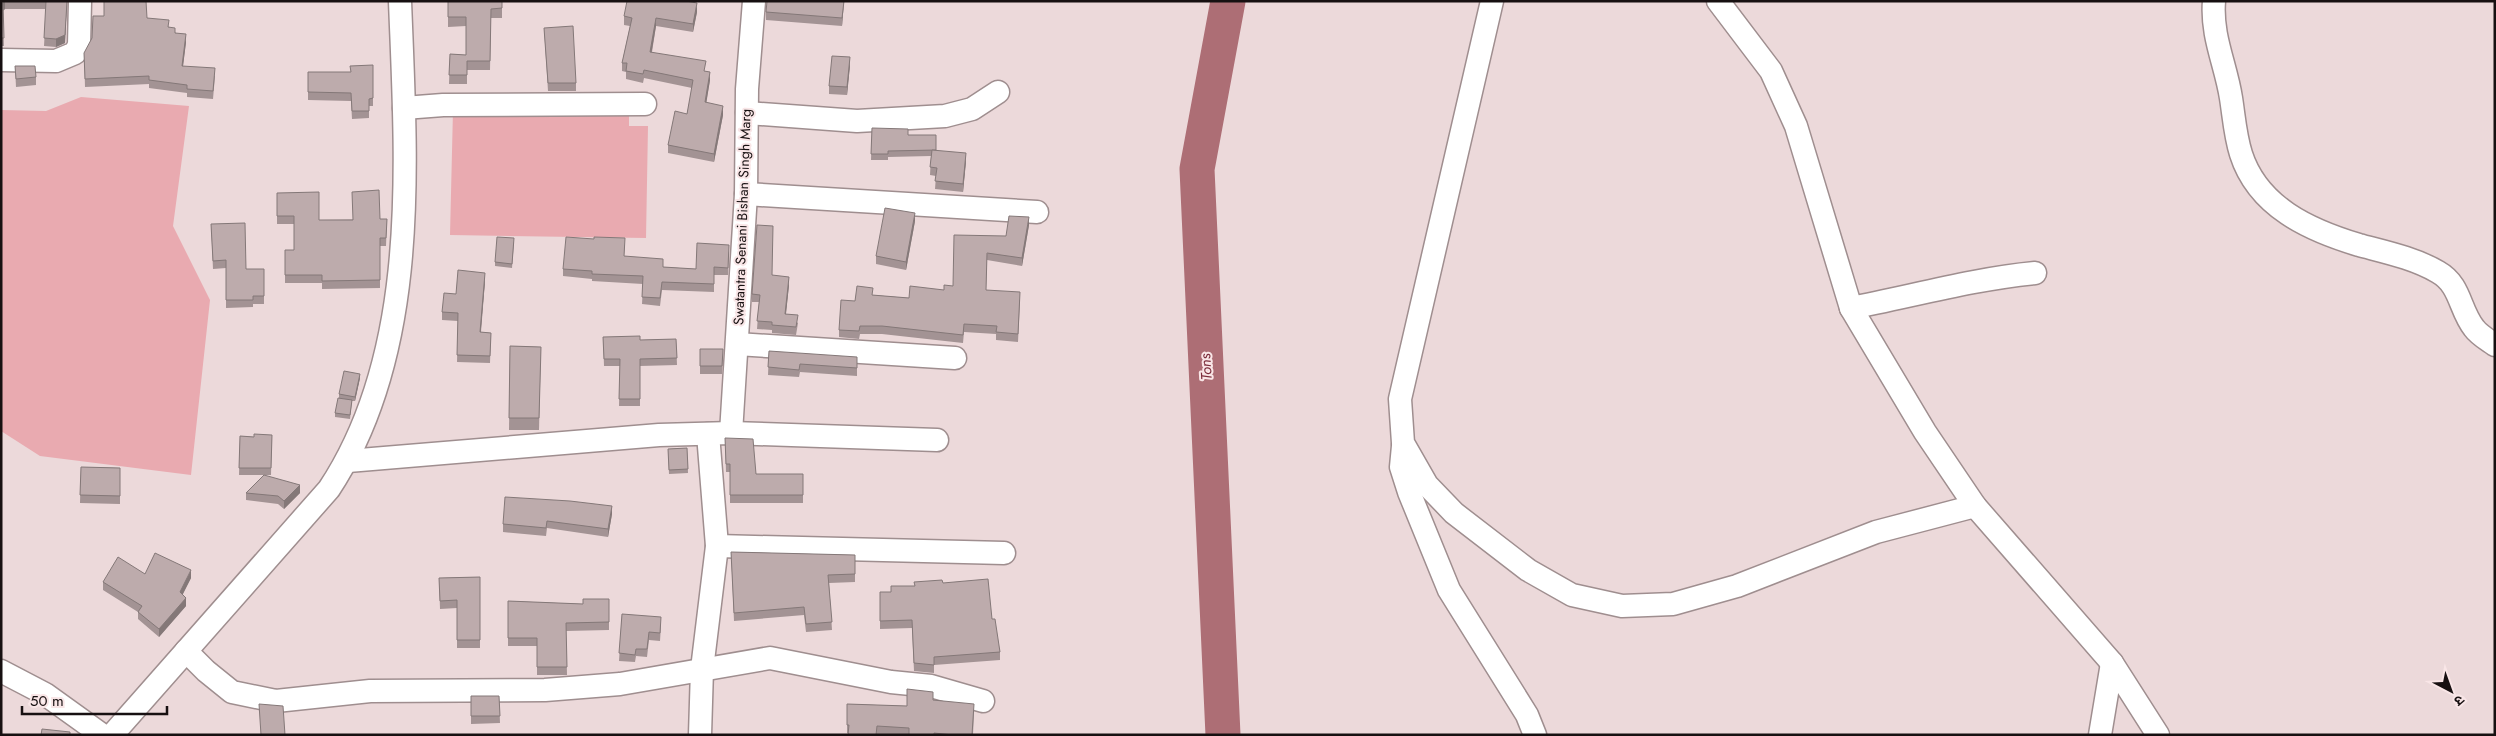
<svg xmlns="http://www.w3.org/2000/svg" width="2496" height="736" font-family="Jost,'Noto Sans Devanagari',sans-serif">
  <rect width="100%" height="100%" fill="#ecd9da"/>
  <g fill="#e9aab0">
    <path d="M 81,97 L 189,106 L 173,226 L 210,300 L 191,475 L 40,456 L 1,431 L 1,110 L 46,111 Z"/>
    <path d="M 453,110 L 629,113 L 629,126 L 648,126 L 646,238 L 450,235 Z"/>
  </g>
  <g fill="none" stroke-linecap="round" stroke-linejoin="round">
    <path stroke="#ad6e75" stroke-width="35" d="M 1223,735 L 1197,169 L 1228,1"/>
    <defs>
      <g id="minor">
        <path d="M 1492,1 L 1400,399 L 1403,443 L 1427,485 L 1454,513 L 1528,570 L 1572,595 L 1622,606 L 1673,604 L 1737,586 L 1876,532 L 1975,506"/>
        <path d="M 1718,1 L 1771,71 L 1796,126 L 1851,308 L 1925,432 L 1975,506 L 2112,663 L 2158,735"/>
        <path d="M 2214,1 C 2211,36 2226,65 2231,98 C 2234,117 2235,135 2241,154 C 2258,207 2309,230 2359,245 C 2385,252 2414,258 2438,272 C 2461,285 2459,309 2474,328 C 2479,335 2488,340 2495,345"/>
        <path d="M 1,60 L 56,61 L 75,53 L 79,45 L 80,1"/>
        <path d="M 404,108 L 443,105 L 645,104"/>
        <path d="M 747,113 L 857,121 L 945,116 L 972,109 L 998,92"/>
        <path d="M 746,194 L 1037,212"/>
        <path d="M 1851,308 C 1913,296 1973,279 2035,273"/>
        <path d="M 737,344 L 955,358"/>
        <path d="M 731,433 L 746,194 L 747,89 L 754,1"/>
        <path d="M 1403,446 L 1401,467 L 1409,492 L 1449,590 L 1527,715 L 1535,735"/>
        <path d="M 348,461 L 659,435 L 731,433 L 937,440"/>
        <path d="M 717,546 L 1004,553"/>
        <path d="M 186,651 L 206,671 L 232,692 L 276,701 L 370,691 L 545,690 L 620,684 L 770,658 L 891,682 L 931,686 L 983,701"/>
        <path d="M 1,671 L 45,694 L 102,735"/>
        <path d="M 112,735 L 329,489 C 421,350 406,161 400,1"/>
        <path d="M 700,735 L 702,669 L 717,546 L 708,434"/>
        <path d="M 2100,735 L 2112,663"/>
      </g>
    </defs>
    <use href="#minor" stroke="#9f8e8f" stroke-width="25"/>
    <use href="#minor" stroke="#fff" stroke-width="22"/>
  </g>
  <g fill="#a39394">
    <path d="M 1,1 L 67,1 L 65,43 L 56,47 L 44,46 L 46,9 L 5,9 L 3,10 L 4,46 L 1,46 Z"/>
    <path d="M 448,1 L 502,1 L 502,18 L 491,18 L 490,70 L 467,70 L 467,84 L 449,84 L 450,54 L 466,55 L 466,26 L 448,27 Z"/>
    <path d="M 844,1 L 842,26 L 766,20 L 766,12 Z"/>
    <path d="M 687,2 L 697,12 L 693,32 L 656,26 L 652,52 L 706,72 L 710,80 L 706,103 L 723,115 L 714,162 L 668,153 L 668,145 L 687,114 L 692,88 L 644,78 L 643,83 L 626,79 L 626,72 L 622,71 L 622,63 L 630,26 L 624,25 L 624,16 Z"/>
    <path d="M 147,18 L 169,27 L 186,42 L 183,66 L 215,76 L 213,99 L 187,97 L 187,93 L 149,88 L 149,84 L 85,87 L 84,53 Z"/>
    <path d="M 544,28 L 576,83 L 576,91 L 548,91 Z"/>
    <path d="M 373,65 L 373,106 L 369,106 L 369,118 L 352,119 L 351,101 L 308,100 L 308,72 L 351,72 Z"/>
    <path d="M 850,65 L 847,95 L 829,94 L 829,86 Z"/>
    <path d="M 15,66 L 36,77 L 36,85 L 16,87 Z"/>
    <path d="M 872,128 L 908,135 L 936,150 L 966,161 L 963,192 L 935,189 L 936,176 L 930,175 L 931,156 L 888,157 L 888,160 L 871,160 Z"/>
    <path d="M 277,193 L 319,220 L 387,219 L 386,246 L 380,246 L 380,288 L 322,289 L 322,283 L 285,283 L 285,250 L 294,250 L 294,224 L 277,224 Z"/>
    <path d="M 915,221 L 906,270 L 876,264 L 876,256 Z"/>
    <path d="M 211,224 L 246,269 L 264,269 L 264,304 L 253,304 L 253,307 L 226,308 L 226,268 L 213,269 Z"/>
    <path d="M 1029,225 L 1022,266 L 987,260 L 986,290 L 1020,300 L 1018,342 L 996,340 L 996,334 L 964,332 L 963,343 L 882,334 L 860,334 L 859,339 L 839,337 L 839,330 L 873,295 L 909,298 L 944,290 L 953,286 L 1006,236 Z"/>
    <path d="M 514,242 L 512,268 L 495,266 L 495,262 Z"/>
    <path d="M 625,245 L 624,256 L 663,267 L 696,269 L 729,252 L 728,275 L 714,275 L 714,292 L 662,290 L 660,306 L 642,304 L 643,284 L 592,281 L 592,279 L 563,276 L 563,269 Z"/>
    <path d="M 772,275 L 789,285 L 786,314 L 798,323 L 796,335 L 772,333 L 772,330 L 757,329 L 759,302 L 752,302 L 752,294 Z"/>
    <path d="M 485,281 L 481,332 L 491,333 L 490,363 L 457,362 L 458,321 L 442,320 L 442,312 L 456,294 Z"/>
    <path d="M 603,337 L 640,340 L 676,339 L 677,365 L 640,366 L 640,406 L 619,406 L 620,366 L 604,366 Z"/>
    <path d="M 510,346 L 541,347 L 539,430 L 509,430 Z"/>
    <path d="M 700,349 L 723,357 L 722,374 L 700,374 Z"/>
    <path d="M 769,351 L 857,365 L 857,376 L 800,372 L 799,377 L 768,375 Z"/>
    <path d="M 360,378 L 355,401 L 352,401 L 350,419 L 335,417 L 335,413 L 339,398 L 339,394 Z"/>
    <path d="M 272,435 L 271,475 L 239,475 L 240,436 L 254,437 Z"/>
    <path d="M 725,438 L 756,474 L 803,474 L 803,503 L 730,503 L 730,472 L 726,472 Z"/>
    <path d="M 687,448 L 688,473 L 669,474 L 668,449 Z"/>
    <path d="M 81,467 L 120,468 L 120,504 L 80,503 Z"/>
    <path d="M 246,493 L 300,493 L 284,509 L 278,504 L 246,500 Z"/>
    <path d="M 612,514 L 608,537 L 547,528 L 546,536 L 503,532 L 503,524 Z"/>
    <path d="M 731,552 L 855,555 L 855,582 L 829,583 L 832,630 L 806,632 L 804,615 L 734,621 Z"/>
    <path d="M 145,574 L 191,578 L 182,595 L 186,606 L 159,637 L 138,619 L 138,612 L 103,590 L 103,582 Z"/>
    <path d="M 480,577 L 480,648 L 457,648 L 457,608 L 440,609 L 439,578 Z"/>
    <path d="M 943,583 L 992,619 L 1000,652 L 1000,660 L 934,665 L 934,673 L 914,671 L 912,628 L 880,629 L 880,592 L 891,592 L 914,586 Z"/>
    <path d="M 609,599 L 609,630 L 566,631 L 567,675 L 537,675 L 537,646 L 508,646 L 508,601 L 583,604 Z"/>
    <path d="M 622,614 L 661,625 L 660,641 L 649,640 L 647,657 L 636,656 L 635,662 L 619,661 Z"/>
    <path d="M 471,696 L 499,696 L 500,723 L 471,724 Z"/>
    <path d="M 933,700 L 974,712 L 973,735 L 877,734 L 877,735 L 848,735 L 848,733 L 847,733 L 847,704 L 907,706 Z"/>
  </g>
  <g fill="#847878">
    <path d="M 5,1 L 5,9 L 3,11 L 3,3 Z"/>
    <path d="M 67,1 L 65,43 L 56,47 L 56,39 Z"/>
    <path d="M 844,1 L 842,26 L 842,18 Z"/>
    <path d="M 697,3 L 697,12 L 693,32 L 693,24 Z"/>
    <path d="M 656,18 L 656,26 L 650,61 L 650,52 Z"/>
    <path d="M 186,34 L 186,42 L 182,74 L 182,66 Z"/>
    <path d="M 850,57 L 850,65 L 847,95 L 847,87 Z"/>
    <path d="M 710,72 L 710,80 L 705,111 L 705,102 Z"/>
    <path d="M 723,106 L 723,115 L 714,162 L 714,154 Z"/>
    <path d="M 966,153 L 966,161 L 963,192 L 963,184 Z"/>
    <path d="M 915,213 L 915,221 L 906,270 L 906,262 Z"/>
    <path d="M 1029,217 L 1029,225 L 1022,266 L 1022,258 Z"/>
    <path d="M 485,273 L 485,281 L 480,340 L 480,332 Z"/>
    <path d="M 789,277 L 789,285 L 785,322 L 785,314 Z"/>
    <path d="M 360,374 L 360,378 L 355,401 L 355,397 Z"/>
    <path d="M 300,485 L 300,493 L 284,509 L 284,501 Z"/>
    <path d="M 612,506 L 612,514 L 608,537 L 608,529 Z"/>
    <path d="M 191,570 L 191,578 L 180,600 L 180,592 Z"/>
    <path d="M 186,598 L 186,606 L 159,637 L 159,629 Z"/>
  </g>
  <g fill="#bdabac" stroke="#847878">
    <path d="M 1,1 L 8,1 L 5,1 L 3,3 L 4,38 L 1,38 Z"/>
    <path d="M 46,1 L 67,1 L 65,35 L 56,39 L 44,38 Z"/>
    <path d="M 104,1 L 146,1 L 147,18 L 169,20 L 168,27 L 175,28 L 175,33 L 186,34 L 182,66 L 215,68 L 213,91 L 187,89 L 187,85 L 149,80 L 149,76 L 85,79 L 84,53 L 92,38 L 93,16 L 104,16 Z"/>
    <path d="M 448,1 L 502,1 L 502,8 L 491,9 L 490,61 L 467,61 L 467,75 L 449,75 L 450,54 L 466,55 L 466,17 L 448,17 Z"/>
    <path d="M 627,1 L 686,1 L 697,3 L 693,24 L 656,18 L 650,52 L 706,61 L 704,71 L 710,72 L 705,102 L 723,106 L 714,154 L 668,145 L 675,111 L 687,114 L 693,80 L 644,70 L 643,74 L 626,71 L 627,63 L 622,63 L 632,18 L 624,16 Z"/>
    <path d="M 767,1 L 844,1 L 842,18 L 766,12 Z"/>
    <path d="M 573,26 L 576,83 L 548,83 L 544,28 Z"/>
    <path d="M 832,56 L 850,57 L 847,87 L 829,86 Z"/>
    <path d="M 373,65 L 373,98 L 369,99 L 369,111 L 352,111 L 351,93 L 308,92 L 308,72 L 351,72 L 350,66 Z"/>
    <path d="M 15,66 L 35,66 L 36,77 L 16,79 Z"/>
    <path d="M 872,128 L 908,129 L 908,135 L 936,135 L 936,150 L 888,151 L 888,154 L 871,154 Z"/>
    <path d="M 932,150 L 966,153 L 963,184 L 935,181 L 937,168 L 930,167 Z"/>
    <path d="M 379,190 L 380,219 L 387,219 L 386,238 L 380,238 L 380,280 L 322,281 L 322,275 L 285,275 L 285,250 L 294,250 L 294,216 L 277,216 L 277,193 L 319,192 L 319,220 L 353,220 L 352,192 Z"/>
    <path d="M 885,208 L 915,213 L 906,262 L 876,256 Z"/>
    <path d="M 1009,216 L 1029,217 L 1022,258 L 987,253 L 986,290 L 1020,292 L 1018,334 L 996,332 L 997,326 L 964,324 L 963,335 L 882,326 L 860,326 L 859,331 L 839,330 L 841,300 L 855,301 L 857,286 L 873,288 L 872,295 L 909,298 L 910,286 L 944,290 L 944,285 L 953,286 L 954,235 L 1006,236 Z"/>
    <path d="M 245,223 L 246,269 L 264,269 L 264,296 L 253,296 L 253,300 L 226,300 L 226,260 L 213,261 L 211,224 Z"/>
    <path d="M 757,225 L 773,226 L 772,275 L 789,277 L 785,314 L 798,315 L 796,327 L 772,325 L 772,322 L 757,321 L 760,295 L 752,294 Z"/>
    <path d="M 497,237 L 514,238 L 512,264 L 495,262 Z"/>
    <path d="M 566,237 L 594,239 L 594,237 L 625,238 L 624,256 L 663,259 L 663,267 L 696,269 L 697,243 L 729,245 L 728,268 L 714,267 L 714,284 L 662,282 L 660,298 L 642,297 L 643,276 L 592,274 L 592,271 L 563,269 Z"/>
    <path d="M 458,270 L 485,273 L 480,332 L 491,333 L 490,356 L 457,355 L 458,313 L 442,312 L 444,293 L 456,294 Z"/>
    <path d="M 640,336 L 640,340 L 676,339 L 677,358 L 640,359 L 640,399 L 619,399 L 620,359 L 604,359 L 603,337 Z"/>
    <path d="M 510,346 L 541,347 L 539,418 L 509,418 Z"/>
    <path d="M 700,349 L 723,349 L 722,366 L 700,366 Z"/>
    <path d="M 769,351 L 857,357 L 857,368 L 800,364 L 799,370 L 768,367 Z"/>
    <path d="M 344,371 L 360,374 L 355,397 L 339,394 Z"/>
    <path d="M 338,398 L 352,400 L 350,415 L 335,413 Z"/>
    <path d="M 254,434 L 272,435 L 271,468 L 239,468 L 240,436 L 254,437 Z"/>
    <path d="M 725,438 L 753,439 L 756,474 L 803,474 L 803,495 L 730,495 L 730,464 L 726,464 Z"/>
    <path d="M 687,448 L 688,469 L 669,470 L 668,449 Z"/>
    <path d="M 81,467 L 120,468 L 120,496 L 80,495 Z"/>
    <path d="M 264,475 L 300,485 L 284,501 L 278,496 L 246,493 Z"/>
    <path d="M 505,497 L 570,501 L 612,506 L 608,529 L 547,521 L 546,528 L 503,524 Z"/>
    <path d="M 731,552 L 855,555 L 855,574 L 828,575 L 832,622 L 806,624 L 804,607 L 734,613 Z"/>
    <path d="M 155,553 L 191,570 L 180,592 L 186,598 L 159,629 L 138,612 L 142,606 L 103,582 L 118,557 L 145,574 Z"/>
    <path d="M 480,577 L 480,640 L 457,640 L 457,600 L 440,601 L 439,578 Z"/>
    <path d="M 988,579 L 992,619 L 995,619 L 1000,652 L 934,657 L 934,665 L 914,663 L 912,620 L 880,621 L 880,592 L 891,592 L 891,586 L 915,586 L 914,582 L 942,580 L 943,583 Z"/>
    <path d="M 583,599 L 609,599 L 609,622 L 566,623 L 567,667 L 537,667 L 537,638 L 508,638 L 508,601 L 583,604 Z"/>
    <path d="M 622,614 L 661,617 L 660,633 L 649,632 L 647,649 L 636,649 L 635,655 L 619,653 Z"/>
    <path d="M 907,689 L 933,692 L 933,700 L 974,704 L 972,735 L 953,735 L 934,733 L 934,735 L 909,735 L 909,728 L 877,726 L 876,735 L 848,735 L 849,725 L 847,725 L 847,704 L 907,706 Z"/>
    <path d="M 471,696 L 499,696 L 500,716 L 471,716 Z"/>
    <path d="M 259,704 L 283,706 L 285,735 L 261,735 Z"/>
    <path d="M 42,729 L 70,732 L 70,735 L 41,735 Z"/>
  </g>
  <g text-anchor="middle" stroke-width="4" stroke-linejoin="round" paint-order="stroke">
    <g font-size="14" fill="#171011" stroke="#f9e6e7">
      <text transform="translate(742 217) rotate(-88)" y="5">Swatantra Senani Bishan Singh Marg</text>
    </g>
    <g font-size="15" font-style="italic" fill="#7c2d3b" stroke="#f9e6e7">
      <text transform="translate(1206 367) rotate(-93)" y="5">Tons</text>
    </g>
  </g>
  <rect width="2496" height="736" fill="none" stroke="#171011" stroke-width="5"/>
  <g transform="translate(2451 691) rotate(139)" stroke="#f9e6e7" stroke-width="4" paint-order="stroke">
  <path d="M0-4L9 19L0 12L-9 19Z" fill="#171011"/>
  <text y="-8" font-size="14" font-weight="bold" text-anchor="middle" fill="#171011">उ</text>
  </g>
  <path d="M22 706v8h145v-8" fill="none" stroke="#171011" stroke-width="2.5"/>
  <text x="30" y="706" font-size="15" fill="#171011" stroke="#f9e6e7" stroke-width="4" paint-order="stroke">50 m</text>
</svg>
